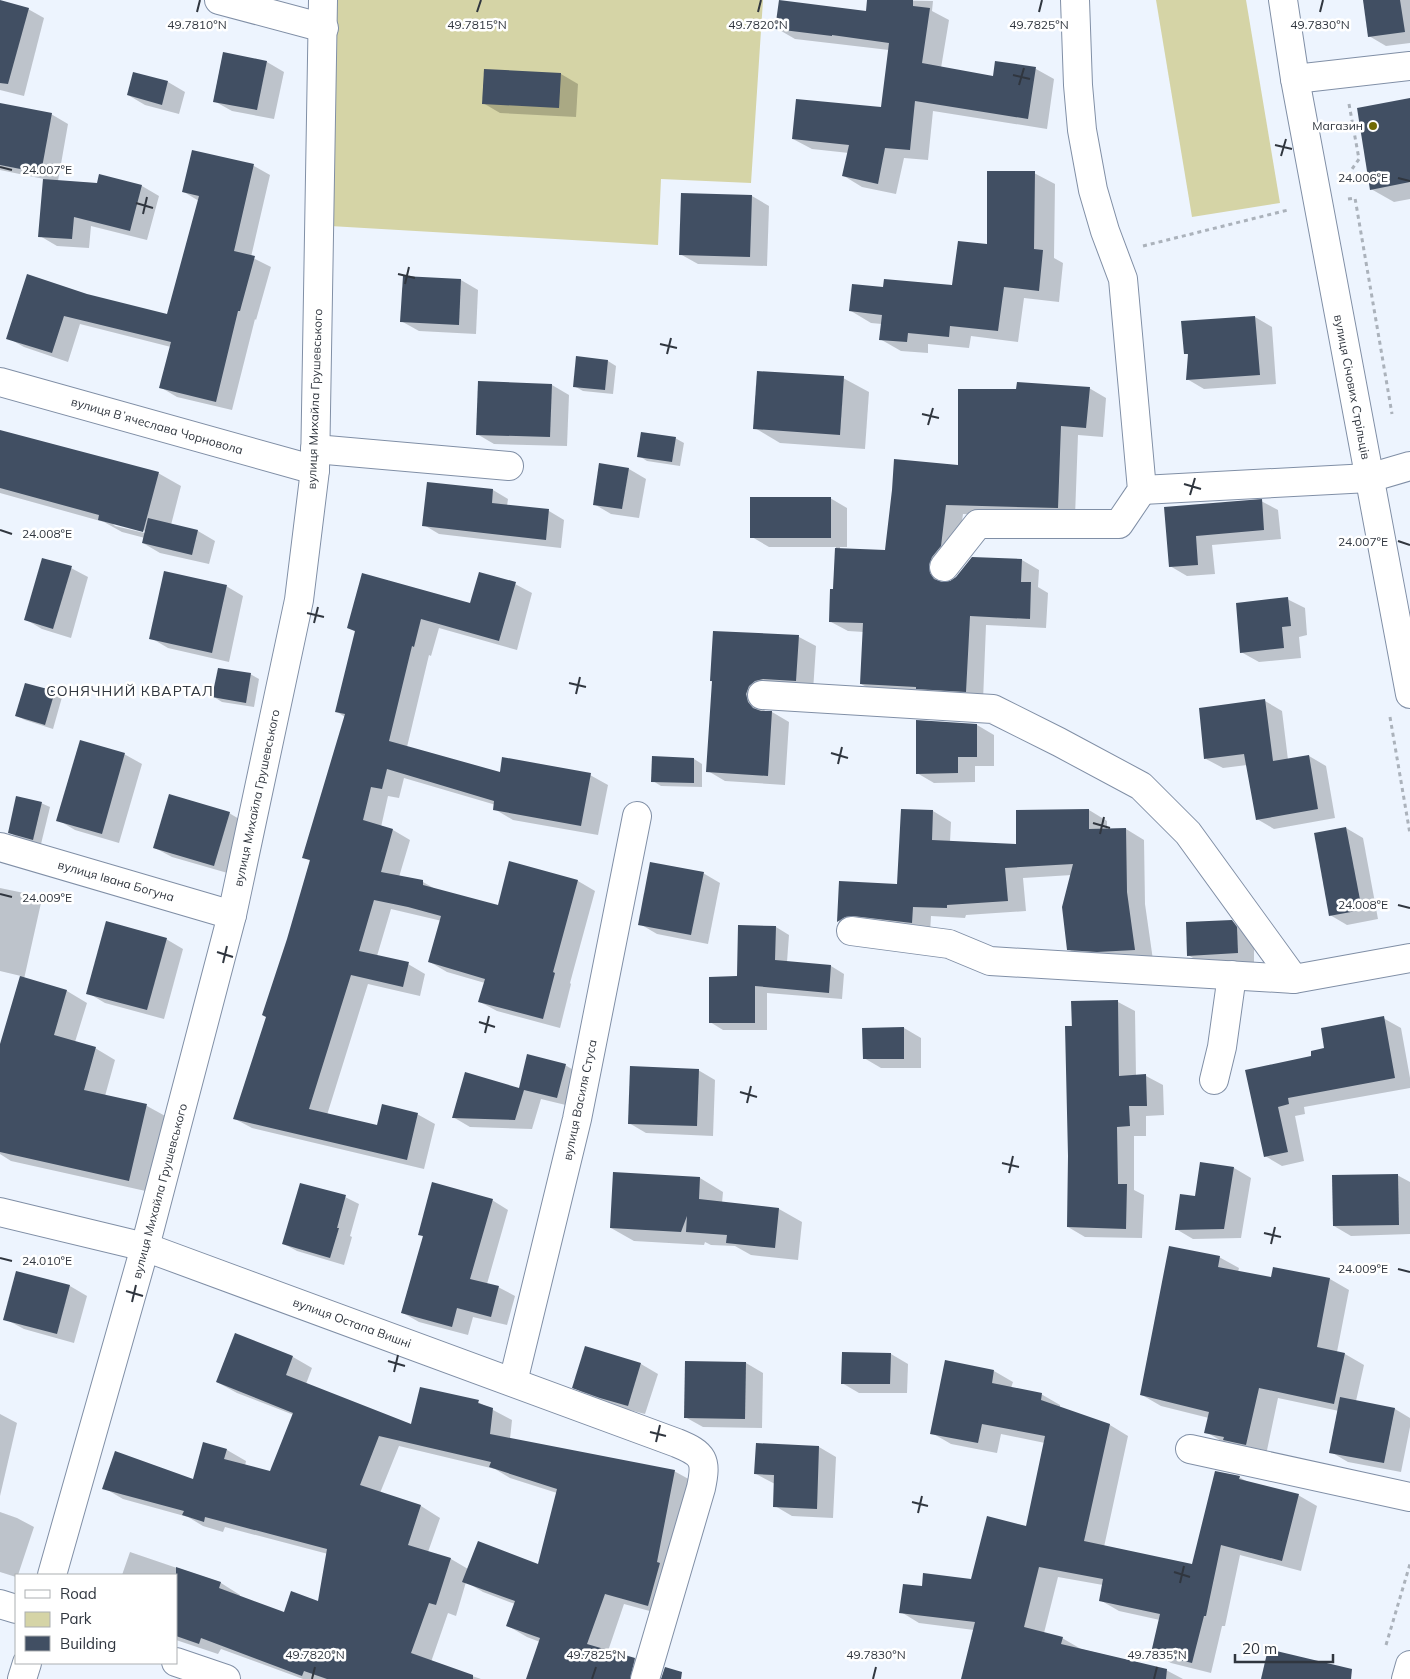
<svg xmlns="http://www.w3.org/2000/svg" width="1410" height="1679" font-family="Mulish,sans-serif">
  <rect width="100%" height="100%" fill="#edf4fe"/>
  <g fill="#d5d4a6">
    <path d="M 336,0 L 763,0 L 751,183 L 661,179 L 658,245 L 330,226 Z"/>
    <path d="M 1156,0 L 1246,0 L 1280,203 L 1192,217 Z"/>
  </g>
  <g fill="#0003" fill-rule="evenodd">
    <path d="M 869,0 L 933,1 L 932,11 L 949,20 L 941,68 L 994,77 L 1036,69 L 1054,79 L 1047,129 L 933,111 L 928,160 L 904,158 L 896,194 L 862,187 L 844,176 L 849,153 L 812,149 L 793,139 L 882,109 L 889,50 L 795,39 L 776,28 L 867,12 Z"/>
    <path d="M 1365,0 L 1410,0 L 1410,43 L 1386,46 L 1369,36 Z"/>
    <path d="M 0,1 L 28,9 L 44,18 L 24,96 L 0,90 Z"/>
    <path d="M 224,53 L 267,62 L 284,72 L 274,119 L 232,111 L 214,101 Z"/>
    <path d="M 561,74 L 578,84 L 576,117 L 500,113 L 483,103 Z"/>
    <path d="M 168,82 L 185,92 L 179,114 L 145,105 L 128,95 Z"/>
    <path d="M 1410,100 L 1410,199 L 1394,202 L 1371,189 Z"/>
    <path d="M 0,104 L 51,114 L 68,124 L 58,181 L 142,186 L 159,196 L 147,240 L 91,226 L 89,248 L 57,246 L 40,236 L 44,179 L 0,170 Z"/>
    <path d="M 193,151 L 254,166 L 270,175 L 251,257 L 271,267 L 256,320 L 255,319 L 232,410 L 177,397 L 160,387 L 171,347 L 80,324 L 68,362 L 24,347 L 8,338 L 87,295 L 168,316 L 199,201 L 184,192 Z"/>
    <path d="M 1034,173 L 1055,184 L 1054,258 L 1063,263 L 1059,302 L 1024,298 L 1018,342 L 971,336 L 969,348 L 928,344 L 928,353 L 901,351 L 880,339 L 882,324 L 871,323 L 851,311 L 884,289 L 953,287 L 988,245 Z"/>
    <path d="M 682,194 L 752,196 L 769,206 L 767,266 L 698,264 L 680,254 Z"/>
    <path d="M 461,280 L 478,290 L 476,334 L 419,331 L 401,321 Z"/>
    <path d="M 1255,317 L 1272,327 L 1276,384 L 1204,389 L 1187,379 L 1189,355 L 1185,353 Z"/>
    <path d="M 577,358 L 608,361 L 616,366 L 613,394 L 583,391 L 574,386 Z"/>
    <path d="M 843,378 L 869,392 L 865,449 L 780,443 L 755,428 Z"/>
    <path d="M 552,385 L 569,395 L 567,446 L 494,444 L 477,434 Z"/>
    <path d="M 1089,388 L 1106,398 L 1103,437 L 1078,435 L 1075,517 L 963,514 L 957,556 L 945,574 L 946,583 L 1022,560 L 1039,570 L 1038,587 L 1048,593 L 1046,628 L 986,625 L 983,701 L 878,693 L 861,684 L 864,632 L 848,631 L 831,622 L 836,547 L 769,547 L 752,537 L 830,498 L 847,508 L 847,547 L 840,547 L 840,549 L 887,552 L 959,466 Z"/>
    <path d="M 0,431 L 158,473 L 181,486 L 171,525 L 198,531 L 215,541 L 209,564 L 160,553 L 143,543 L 145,538 L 122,532 L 104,522 L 0,493 ZM 111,522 L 150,532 L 149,534 L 115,526 Z"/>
    <path d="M 675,438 L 684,443 L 680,466 L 647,461 L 639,456 Z"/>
    <path d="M 629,469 L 646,479 L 639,518 L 611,514 L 594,504 Z"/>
    <path d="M 493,490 L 508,499 L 507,506 L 549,511 L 564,520 L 561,548 L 439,534 L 424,525 Z"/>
    <path d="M 1261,501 L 1278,510 L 1281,539 L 1212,545 L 1215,574 L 1187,576 L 1170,566 L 1165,508 Z"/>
    <path d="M 71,568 L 88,577 L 71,638 L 42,629 L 25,619 Z"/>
    <path d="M 515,584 L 532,593 L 517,650 L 439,628 L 431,656 L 429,655 L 407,747 L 501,773 L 590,775 L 608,785 L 598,835 L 513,820 L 496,810 L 496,805 L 404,778 L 399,798 L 388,796 L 381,827 L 393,830 L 410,840 L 399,877 L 423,882 L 437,890 L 498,907 L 510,863 L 578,881 L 595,891 L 570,983 L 571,984 L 560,1028 L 497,1011 L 480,1002 L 485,983 L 447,972 L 430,962 L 442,921 L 391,909 L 377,956 L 408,964 L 425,974 L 420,996 L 368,984 L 327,1115 L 378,1127 L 417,1114 L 435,1124 L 424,1169 L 252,1128 L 235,1119 L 268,1017 L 310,861 L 304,857 L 345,717 L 336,711 L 356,632 L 348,628 L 471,605 Z"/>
    <path d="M 226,586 L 243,596 L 229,662 L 168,648 L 151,638 Z"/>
    <path d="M 1287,599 L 1305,608 L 1307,635 L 1299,637 L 1301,658 L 1259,662 L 1241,652 Z"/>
    <path d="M 799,637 L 816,646 L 813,691 L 763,704 L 765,712 L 772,712 L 789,722 L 785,785 L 725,781 L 708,771 L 713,682 L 711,681 Z"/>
    <path d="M 250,674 L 259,679 L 254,707 L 222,702 L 214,697 Z"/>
    <path d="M 54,692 L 62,697 L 53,729 L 25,720 L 17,716 Z"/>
    <path d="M 1265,701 L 1282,711 L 1288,760 L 1309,756 L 1326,766 L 1335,818 L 1274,829 L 1257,819 L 1247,765 L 1223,768 L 1206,759 Z"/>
    <path d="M 917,721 L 977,725 L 994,735 L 994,766 L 975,766 L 975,782 L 934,783 L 917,773 Z"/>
    <path d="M 124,754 L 142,764 L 119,843 L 75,830 L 58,820 Z"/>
    <path d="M 653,758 L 694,759 L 702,764 L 702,787 L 661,786 L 653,781 Z"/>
    <path d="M 41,803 L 50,807 L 41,844 L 17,837 L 9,832 Z"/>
    <path d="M 1089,810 L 1107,821 L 1107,830 L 1126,829 L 1144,840 L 1145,904 L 1153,960 L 1087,960 L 1068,949 L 1072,875 L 1023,878 L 1026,911 L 966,915 L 965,918 L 931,916 L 930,933 L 857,932 L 839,922 L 840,883 L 898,885 L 933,811 L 951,822 L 950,842 L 1017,845 Z"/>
    <path d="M 229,813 L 246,823 L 231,874 L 172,857 L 155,848 Z"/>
    <path d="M 1346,828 L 1363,838 L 1378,919 L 1347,925 L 1330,915 Z"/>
    <path d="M 703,873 L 720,883 L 708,944 L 657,934 L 640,924 Z"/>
    <path d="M 0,888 L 24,893 L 41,903 L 24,979 L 67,991 L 87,1003 L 75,1042 L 95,1048 L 115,1060 L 105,1096 L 147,1106 L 167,1117 L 150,1192 L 11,1161 L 0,1154 L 0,1049 L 21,976 L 0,971 Z"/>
    <path d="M 1231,921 L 1249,931 L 1254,938 L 1254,963 L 1205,965 L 1188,955 Z"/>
    <path d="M 776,927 L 789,935 L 787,962 L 831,966 L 844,974 L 842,999 L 767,993 L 767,1030 L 723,1030 L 710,1022 Z"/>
    <path d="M 166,939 L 183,949 L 164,1019 L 105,1003 L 88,993 Z"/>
    <path d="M 1072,1002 L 1118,1002 L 1135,1011 L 1136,1076 L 1146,1076 L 1163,1085 L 1164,1115 L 1146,1116 L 1146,1136 L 1134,1136 L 1134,1190 L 1144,1195 L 1142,1238 L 1085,1237 L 1068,1227 Z"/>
    <path d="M 1383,1018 L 1401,1028 L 1410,1078 L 1410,1088 L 1304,1107 L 1305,1114 L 1295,1116 L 1304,1161 L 1282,1166 L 1265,1156 L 1247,1071 L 1313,1057 Z"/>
    <path d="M 904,1028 L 921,1038 L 921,1068 L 881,1068 L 864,1058 L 864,1029 Z"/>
    <path d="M 565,1065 L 582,1075 L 574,1107 L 541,1099 L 532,1129 L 470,1127 L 453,1117 L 520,1089 Z"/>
    <path d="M 698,1070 L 715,1080 L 713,1136 L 646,1133 L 629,1123 Z"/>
    <path d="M 1202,1163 L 1234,1168 L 1251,1178 L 1241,1238 L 1193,1239 L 1176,1229 L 1196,1198 Z"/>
    <path d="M 1397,1175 L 1410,1182 L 1410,1234 L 1351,1236 L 1334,1226 Z"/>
    <path d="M 700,1178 L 723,1192 L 722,1203 L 779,1209 L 802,1222 L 798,1260 L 751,1255 L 735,1246 L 711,1245 L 705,1242 L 704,1245 L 634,1241 L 611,1228 Z"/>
    <path d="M 345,1197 L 359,1204 L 350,1236 L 352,1237 L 344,1265 L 297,1251 L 284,1244 Z"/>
    <path d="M 492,1200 L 508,1210 L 487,1284 L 498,1287 L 515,1296 L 507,1325 L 473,1317 L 468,1335 L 419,1322 L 403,1313 L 424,1237 L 419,1234 Z"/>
    <path d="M 1219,1257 L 1239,1268 L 1238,1272 L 1272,1279 L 1274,1268 L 1330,1279 L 1349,1290 L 1337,1352 L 1345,1354 L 1364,1365 L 1356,1401 L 1395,1409 L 1410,1418 L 1410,1427 L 1401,1472 L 1348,1462 L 1331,1452 L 1339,1411 L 1278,1398 L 1266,1455 L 1225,1443 L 1206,1432 L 1209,1418 L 1161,1406 L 1142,1395 Z"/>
    <path d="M 70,1286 L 87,1296 L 74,1343 L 24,1329 L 7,1320 Z"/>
    <path d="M 891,1354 L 908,1364 L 907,1393 L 859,1393 L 842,1383 Z"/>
    <path d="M 293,1357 L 312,1368 L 306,1384 L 412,1426 L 478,1402 L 512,1420 L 510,1439 L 674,1471 L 694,1482 L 668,1616 L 624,1604 L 608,1651 L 634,1659 L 654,1670 L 651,1679 L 528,1679 L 540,1642 L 527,1637 L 508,1626 L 515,1604 L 483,1592 L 466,1582 L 456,1616 L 448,1613 L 431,1662 L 481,1679 L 303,1679 L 221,1649 L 218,1654 L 176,1640 L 176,1575 L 122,1575 L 130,1552 L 221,1583 L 240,1595 L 239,1597 L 284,1614 L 319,1602 L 328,1554 L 225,1527 L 223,1532 L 203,1526 L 188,1517 L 123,1499 L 104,1488 L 194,1481 L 204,1443 L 227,1450 L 246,1461 L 245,1466 L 271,1473 L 294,1415 L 237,1393 L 217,1382 ZM 399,1446 L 495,1469 L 510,1478 L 557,1493 L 539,1566 L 468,1569 L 451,1559 L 428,1552 L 440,1518 L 421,1506 L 380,1493 Z"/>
    <path d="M 746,1363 L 763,1373 L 762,1428 L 703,1427 L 685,1417 Z"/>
    <path d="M 641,1364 L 658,1374 L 645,1414 L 618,1407 L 590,1397 L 573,1387 Z"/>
    <path d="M 994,1371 L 1013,1382 L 1011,1388 L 1041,1394 L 1060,1405 L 1060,1408 L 1110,1425 L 1128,1436 L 1104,1547 L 1193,1566 L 1239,1477 L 1248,1482 L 1298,1495 L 1317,1506 L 1301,1571 L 1240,1555 L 1225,1626 L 1222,1626 L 1211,1673 L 1171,1663 L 1152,1652 L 1160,1620 L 1119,1611 L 1100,1600 L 1103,1585 L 1058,1577 L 1044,1633 L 1062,1638 L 1081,1649 L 1166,1670 L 1183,1679 L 962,1679 L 974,1630 L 919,1623 L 901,1612 L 923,1587 L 972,1581 L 1027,1527 L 1045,1443 L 1001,1434 L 997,1453 L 951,1444 L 932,1433 Z"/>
    <path d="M 0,1414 L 17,1423 L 0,1496 Z"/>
    <path d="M 757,1444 L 819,1447 L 836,1457 L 833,1518 L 792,1516 L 775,1506 L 775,1484 L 756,1474 Z"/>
    <path d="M 0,1512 L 17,1518 L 34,1527 L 18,1575 L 16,1575 L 16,1577 L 0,1572 Z"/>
  </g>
  <g fill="#414f63">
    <path d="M 0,0 L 29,8 L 8,84 L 0,83 Z"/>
    <path d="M 779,0 L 866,11 L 867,0 L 913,0 L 913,6 L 930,8 L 922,63 L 993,76 L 995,61 L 1036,67 L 1028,119 L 915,101 L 910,150 L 885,148 L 878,184 L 842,176 L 849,145 L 792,139 L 796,99 L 881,107 L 889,43 L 832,35 L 832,36 L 775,29 Z"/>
    <path d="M 1363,0 L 1400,0 L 1405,32 L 1368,37 Z"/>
    <path d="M 223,52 L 267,61 L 257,110 L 213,102 Z"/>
    <path d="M 484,69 L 561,73 L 559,108 L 482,104 Z"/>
    <path d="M 133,72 L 168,81 L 162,105 L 127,95 Z"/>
    <path d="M 1410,98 L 1410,182 L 1370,190 L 1357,108 Z"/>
    <path d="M 0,103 L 52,113 L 41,173 L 0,165 Z"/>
    <path d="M 192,150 L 254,164 L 234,251 L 255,256 L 240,311 L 238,311 L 216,402 L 159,388 L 171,342 L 64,316 L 52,353 L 6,339 L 27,274 L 87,294 L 167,314 L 199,196 L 182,192 Z"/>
    <path d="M 987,171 L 1035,171 L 1034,249 L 1043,250 L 1039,291 L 1004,287 L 998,331 L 950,326 L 949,337 L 908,333 L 907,342 L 879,340 L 882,315 L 849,311 L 852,284 L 883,287 L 884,279 L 952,285 L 958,241 L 987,244 Z"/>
    <path d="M 99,174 L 142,185 L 130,231 L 74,217 L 72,239 L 38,237 L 43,179 L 97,183 Z"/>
    <path d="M 681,193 L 752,195 L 750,257 L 679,255 Z"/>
    <path d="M 403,276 L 461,279 L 459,325 L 400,322 Z"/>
    <path d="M 1255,316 L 1260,375 L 1186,380 L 1188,354 L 1184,354 L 1181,321 Z"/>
    <path d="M 576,356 L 608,360 L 605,390 L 573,387 Z"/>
    <path d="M 757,371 L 844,376 L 840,435 L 753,429 Z"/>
    <path d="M 478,381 L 552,384 L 550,437 L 476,435 Z"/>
    <path d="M 1017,382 L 1090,387 L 1086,428 L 1061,426 L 1058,508 L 946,505 L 941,546 L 932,557 L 929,565 L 930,573 L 934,579 L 942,582 L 950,581 L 956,577 L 972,557 L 1022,559 L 1021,582 L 1031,582 L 1030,619 L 970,616 L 966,692 L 916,689 L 916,687 L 860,684 L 863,623 L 829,622 L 830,589 L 833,589 L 835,548 L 885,550 L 892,490 L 894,459 L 958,465 L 958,389 L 1016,389 Z"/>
    <path d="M 0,430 L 159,472 L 143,532 L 98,520 L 99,515 L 0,488 Z"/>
    <path d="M 641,432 L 676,437 L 672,462 L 637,457 Z"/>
    <path d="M 599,463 L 629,468 L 622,509 L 593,505 Z"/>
    <path d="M 427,482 L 493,489 L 492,503 L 549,509 L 546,540 L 422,526 Z"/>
    <rect x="750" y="497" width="81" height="41"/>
    <path d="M 1262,499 L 1264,530 L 1196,536 L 1198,565 L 1169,567 L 1164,507 Z"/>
    <path d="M 148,518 L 198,530 L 192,555 L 142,543 Z"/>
    <path d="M 42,558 L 72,566 L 53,629 L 24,620 Z"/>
    <path d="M 164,571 L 227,585 L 212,653 L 149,639 Z"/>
    <path d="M 479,572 L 516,582 L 499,641 L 421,619 L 414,647 L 412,646 L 389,741 L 500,772 L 502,757 L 591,773 L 581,826 L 493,810 L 494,801 L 387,769 L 382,789 L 371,787 L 363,820 L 393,829 L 381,872 L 423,880 L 423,885 L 498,905 L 509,861 L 578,880 L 553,972 L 555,973 L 543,1019 L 478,1002 L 485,979 L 428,962 L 441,916 L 408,907 L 374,900 L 359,951 L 409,962 L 403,987 L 351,975 L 309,1109 L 377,1125 L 382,1104 L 418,1113 L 407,1160 L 233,1119 L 266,1017 L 262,1015 L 287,939 L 310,860 L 302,858 L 345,714 L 335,712 L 355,631 L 347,628 L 362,573 L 470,603 Z"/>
    <path d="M 1288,597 L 1291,626 L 1282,627 L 1284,648 L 1240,653 L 1236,603 Z"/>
    <path d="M 713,631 L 799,635 L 796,681 L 763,679 L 755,681 L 749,686 L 746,694 L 748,702 L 753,708 L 761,711 L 772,711 L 768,776 L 706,772 L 712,681 L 710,681 Z"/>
    <path d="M 218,668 L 251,673 L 246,703 L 212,697 Z"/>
    <path d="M 25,683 L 55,691 L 45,725 L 15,716 Z"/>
    <path d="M 1265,699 L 1273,761 L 1309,755 L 1318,809 L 1256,820 L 1244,754 L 1204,759 L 1199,708 Z"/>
    <path d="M 916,720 L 977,724 L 977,757 L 958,757 L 958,773 L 916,774 Z"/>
    <path d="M 80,740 L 125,753 L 102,834 L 56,821 Z"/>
    <path d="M 652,756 L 694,758 L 694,783 L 651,782 Z"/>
    <path d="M 169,794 L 230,812 L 214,866 L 153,848 Z"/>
    <path d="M 16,796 L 42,802 L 33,840 L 8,833 Z"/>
    <path d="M 901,809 L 933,810 L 932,840 L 1016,844 L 1016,810 L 1089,809 L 1089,829 L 1126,828 L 1127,892 L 1135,950 L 1097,952 L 1067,950 L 1062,907 L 1073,864 L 1005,868 L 1008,901 L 947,905 L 947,908 L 913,907 L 912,923 L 853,916 L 845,917 L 837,922 L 839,881 L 897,884 Z"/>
    <path d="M 1346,827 L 1362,910 L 1329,916 L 1314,833 Z"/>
    <path d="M 650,862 L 704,872 L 691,935 L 638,925 Z"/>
    <path d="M 1232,920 L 1237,927 L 1238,953 L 1187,956 L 1186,922 Z"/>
    <path d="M 106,921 L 167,938 L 147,1010 L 86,994 Z"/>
    <path d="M 738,925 L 776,926 L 775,960 L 831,965 L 829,993 L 755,986 L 755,1023 L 709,1023 L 709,977 L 737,976 Z"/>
    <path d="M 20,976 L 67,990 L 54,1035 L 96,1047 L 84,1090 L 147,1104 L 129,1181 L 0,1152 L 0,1044 Z"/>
    <path d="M 1118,1000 L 1119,1076 L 1146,1074 L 1147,1106 L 1129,1106 L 1130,1126 L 1117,1127 L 1118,1184 L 1127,1184 L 1126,1229 L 1067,1227 L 1068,1156 L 1065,1026 L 1072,1026 L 1071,1001 Z"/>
    <path d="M 1384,1016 L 1395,1078 L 1288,1098 L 1289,1104 L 1278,1107 L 1288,1152 L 1264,1157 L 1245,1070 L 1311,1056 L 1311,1051 L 1324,1048 L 1321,1028 Z"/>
    <path d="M 904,1027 L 904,1059 L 863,1059 L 862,1028 Z"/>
    <path d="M 527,1054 L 566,1064 L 557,1098 L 524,1090 L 515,1120 L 452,1118 L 465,1072 L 519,1088 Z"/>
    <path d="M 630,1066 L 699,1069 L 697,1126 L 628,1124 Z"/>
    <path d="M 1200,1162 L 1234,1167 L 1224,1229 L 1175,1230 L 1180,1194 L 1195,1196 Z"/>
    <path d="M 613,1172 L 700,1177 L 699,1199 L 779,1208 L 775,1248 L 726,1243 L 727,1235 L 686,1232 L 687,1216 L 681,1232 L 610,1228 Z"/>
    <path d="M 1398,1174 L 1399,1225 L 1333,1226 L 1332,1175 Z"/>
    <path d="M 432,1182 L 493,1199 L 470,1279 L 499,1286 L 491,1317 L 457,1308 L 452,1327 L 401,1313 L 423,1236 L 418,1235 Z"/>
    <path d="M 300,1183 L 346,1195 L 337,1228 L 339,1228 L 330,1258 L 282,1244 Z"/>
    <path d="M 1169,1246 L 1220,1256 L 1218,1267 L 1271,1277 L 1273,1267 L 1330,1278 L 1317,1347 L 1345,1353 L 1334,1404 L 1259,1388 L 1246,1445 L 1223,1440 L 1224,1437 L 1204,1433 L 1209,1412 L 1140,1395 Z"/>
    <path d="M 16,1271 L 70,1285 L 57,1334 L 3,1320 Z"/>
    <path d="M 235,1333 L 293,1356 L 286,1375 L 411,1424 L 420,1387 L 479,1400 L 478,1403 L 493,1408 L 490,1434 L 675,1470 L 657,1562 L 660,1563 L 648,1606 L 605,1594 L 587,1644 L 635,1658 L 630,1679 L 526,1679 L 540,1638 L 506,1626 L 515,1601 L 462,1582 L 478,1541 L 538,1564 L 557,1489 L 489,1467 L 491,1462 L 379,1436 L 360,1485 L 421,1505 L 408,1545 L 451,1558 L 436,1605 L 429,1603 L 411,1653 L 473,1675 L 473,1679 L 327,1679 L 304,1671 L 302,1676 L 201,1638 L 199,1644 L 176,1636 L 176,1567 L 221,1582 L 219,1588 L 284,1612 L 291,1591 L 318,1601 L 327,1549 L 205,1517 L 204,1522 L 182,1515 L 184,1511 L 102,1489 L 115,1451 L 193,1479 L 203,1442 L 227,1449 L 224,1459 L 270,1471 L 293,1413 L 216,1382 Z"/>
    <path d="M 585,1346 L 641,1363 L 628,1406 L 600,1398 L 572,1388 Z"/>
    <path d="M 842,1352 L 891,1353 L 890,1384 L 841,1384 Z"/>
    <path d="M 945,1360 L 994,1370 L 992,1383 L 1042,1393 L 1041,1400 L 1110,1424 L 1084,1541 L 1192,1564 L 1215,1471 L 1240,1476 L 1239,1479 L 1299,1494 L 1282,1561 L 1221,1545 L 1206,1616 L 1204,1616 L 1192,1663 L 1151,1653 L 1160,1614 L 1099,1601 L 1103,1579 L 1039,1567 L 1024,1627 L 1063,1637 L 1061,1644 L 1167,1669 L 1166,1679 L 961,1679 L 975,1622 L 899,1613 L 903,1584 L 922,1586 L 923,1573 L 971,1579 L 987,1516 L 1026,1526 L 1045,1436 L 982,1424 L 978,1443 L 930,1434 Z"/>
    <path d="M 685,1361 L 746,1362 L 745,1419 L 684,1418 Z"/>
    <path d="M 1340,1397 L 1395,1408 L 1384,1463 L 1329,1453 Z"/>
    <path d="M 756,1443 L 819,1446 L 817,1509 L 773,1507 L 774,1475 L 754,1474 Z"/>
    <path d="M 1268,1649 L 1352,1669 L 1351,1679 L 1261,1679 Z"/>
    <path d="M 665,1667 L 682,1672 L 681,1679 L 661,1679 Z"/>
  </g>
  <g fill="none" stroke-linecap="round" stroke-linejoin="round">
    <defs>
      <g id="minor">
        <path d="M 219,0 L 324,28"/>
        <path d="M 1283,0 L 1295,79 L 1410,694"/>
        <path d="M 1295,79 L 1410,66"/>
        <path d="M 0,382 L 315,470"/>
        <path d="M 315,449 L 509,466"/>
        <path d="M 1142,490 L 1369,478 L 1410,466"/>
        <path d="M 944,567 L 978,524 L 1119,524 L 1142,490 L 1123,279 L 1105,231 L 1093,190 L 1082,130 L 1078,85 L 1075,0"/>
        <path d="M 762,695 L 993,709 L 1059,742 L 1141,786 L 1188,833 L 1294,979"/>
        <path d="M 0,847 L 232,915"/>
        <path d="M 851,931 L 949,944 L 990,961 L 1294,979 L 1410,958"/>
        <path d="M 1214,1080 L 1222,1047 L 1232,975"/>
        <path d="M 0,1212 L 145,1247 L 677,1443 C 704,1454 707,1460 701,1488 L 645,1679"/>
        <path d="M 513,1382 L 577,1119 L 637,816"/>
        <path d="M 1190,1449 L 1410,1497"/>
        <path d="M 52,1575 L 145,1247 L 232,915 L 299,600 L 315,470 L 323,0"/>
        <path d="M 0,1604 L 16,1609"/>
        <path d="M 176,1662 L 226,1679"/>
        <path d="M 22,1679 L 27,1663"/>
        <path d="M 1406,1679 L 1410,1665"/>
      </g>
    </defs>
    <use href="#minor" stroke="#808fa6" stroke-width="30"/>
    <g stroke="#abb2bb" stroke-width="3" stroke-dasharray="4 4" stroke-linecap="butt">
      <path d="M 1349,104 L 1359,159 L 1350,172"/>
      <path d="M 1348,199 L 1355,198 L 1392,414"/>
      <path d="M 1143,246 L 1288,210"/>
      <path d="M 1390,717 L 1410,834"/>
      <path d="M 1386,1645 L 1410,1564"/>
    </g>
    <use href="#minor" stroke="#fff" stroke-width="28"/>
  </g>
  <path fill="none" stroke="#30363f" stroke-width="2" d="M 197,12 L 200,0M 477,12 L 481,0M 758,12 L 761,0M 1039,12 L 1042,0M 1320,12 L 1323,0M 1013,75 L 1030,79M 1019,85 L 1024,68M 1275,145 L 1292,149M 1281,156 L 1286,139M 0,167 L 12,170M 1398,178 L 1410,181M 136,203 L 153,208M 143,214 L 147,197M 398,274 L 415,278M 405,284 L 409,267M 660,344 L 677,348M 667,354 L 671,338M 922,414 L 939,418M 928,425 L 933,408M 1184,484 L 1201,489M 1190,495 L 1195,478M 0,530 L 12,534M 1398,541 L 1410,545M 307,613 L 324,617M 314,623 L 318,607M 569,683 L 586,687M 576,694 L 580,677M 831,753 L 848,758M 838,764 L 842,747M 1093,823 L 1110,828M 1100,834 L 1104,817M 0,894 L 12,897M 1398,905 L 1410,908M 217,952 L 233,957M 223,963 L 227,946M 479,1022 L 495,1027M 485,1033 L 489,1016M 740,1092 L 757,1097M 747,1103 L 751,1086M 1002,1163 L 1019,1167M 1009,1173 L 1013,1156M 1264,1233 L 1281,1237M 1271,1244 L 1275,1227M 0,1258 L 12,1261M 1398,1269 L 1410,1272M 126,1291 L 143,1296M 132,1302 L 136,1285M 388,1361 L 405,1366M 394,1372 L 398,1355M 650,1432 L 666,1436M 656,1442 L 660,1425M 912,1502 L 928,1506M 918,1513 L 922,1496M 1174,1572 L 1190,1577M 1180,1583 L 1184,1566M 312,1679 L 315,1667M 592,1679 L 596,1667M 873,1679 L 876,1667M 1154,1679 L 1157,1667"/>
  <circle fill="#706a05" stroke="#fff" stroke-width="2" cx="1373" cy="126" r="5"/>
  <g text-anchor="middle" stroke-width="5" stroke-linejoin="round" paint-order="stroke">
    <g font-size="12" fill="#30363f" stroke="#fff" text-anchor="end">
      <text x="1363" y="130">Магазин</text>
    </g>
    <g font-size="12" fill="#30363f" stroke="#fff">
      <text transform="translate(1352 387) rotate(79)" y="4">вулиця Січових Стрільців</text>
      <text transform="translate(315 399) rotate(-88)" y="4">вулиця Михайла Грушевського</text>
      <text transform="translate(157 426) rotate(16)" y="4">вулиця Вʼячеслава Чорновола</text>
      <text transform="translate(257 798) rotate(-78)" y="4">вулиця Михайла Грушевського</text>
      <text transform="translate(116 881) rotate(16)" y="4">вулиця Івана Богуна</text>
      <text transform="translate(580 1100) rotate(-78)" y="4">вулиця Василя Стуса</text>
      <text transform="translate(160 1191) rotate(-75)" y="4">вулиця Михайла Грушевського</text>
      <text transform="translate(352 1323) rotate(20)" y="4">вулиця Остапа Вишні</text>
    </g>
    <g font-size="14" letter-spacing="1" fill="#30363f" stroke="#fff">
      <text x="130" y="696">СОНЯЧНИЙ КВАРТАЛ</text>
    </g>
  </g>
  <g font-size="12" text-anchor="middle" fill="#30363f" stroke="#fff" stroke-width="5" stroke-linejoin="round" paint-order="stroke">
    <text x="197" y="29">49.7810°N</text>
    <text x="477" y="29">49.7815°N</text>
    <text x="758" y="29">49.7820°N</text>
    <text x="1039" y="29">49.7825°N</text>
    <text x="1320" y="29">49.7830°N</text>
    <text x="47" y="174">24.007°E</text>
    <text x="1363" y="182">24.006°E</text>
    <text x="47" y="538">24.008°E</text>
    <text x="1363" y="546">24.007°E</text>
    <text x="47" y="902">24.009°E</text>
    <text x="1363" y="909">24.008°E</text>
    <text x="47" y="1265">24.010°E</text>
    <text x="1363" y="1273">24.009°E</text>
    <text x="315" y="1659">49.7820°N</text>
    <text x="596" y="1659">49.7825°N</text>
    <text x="876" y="1659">49.7830°N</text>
    <text x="1157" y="1659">49.7835°N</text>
  </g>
  <rect x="15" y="1574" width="162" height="90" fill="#ffffff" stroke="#acafb2"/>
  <rect x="25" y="1590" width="25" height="8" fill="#ffffff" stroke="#acafb2"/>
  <text x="60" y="1599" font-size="15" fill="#30363f">Road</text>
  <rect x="25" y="1612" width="25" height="15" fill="#d5d4a6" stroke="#acafb2"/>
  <text x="60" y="1624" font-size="15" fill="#30363f">Park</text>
  <rect x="25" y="1636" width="25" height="15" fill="#414f63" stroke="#acafb2"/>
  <text x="60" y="1649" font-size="15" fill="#30363f">Building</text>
  <path d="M1235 1654v8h98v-8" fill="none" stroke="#30363f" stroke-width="2.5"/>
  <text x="1242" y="1654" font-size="15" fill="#30363f" stroke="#ffffff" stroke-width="4" paint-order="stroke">20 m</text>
</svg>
